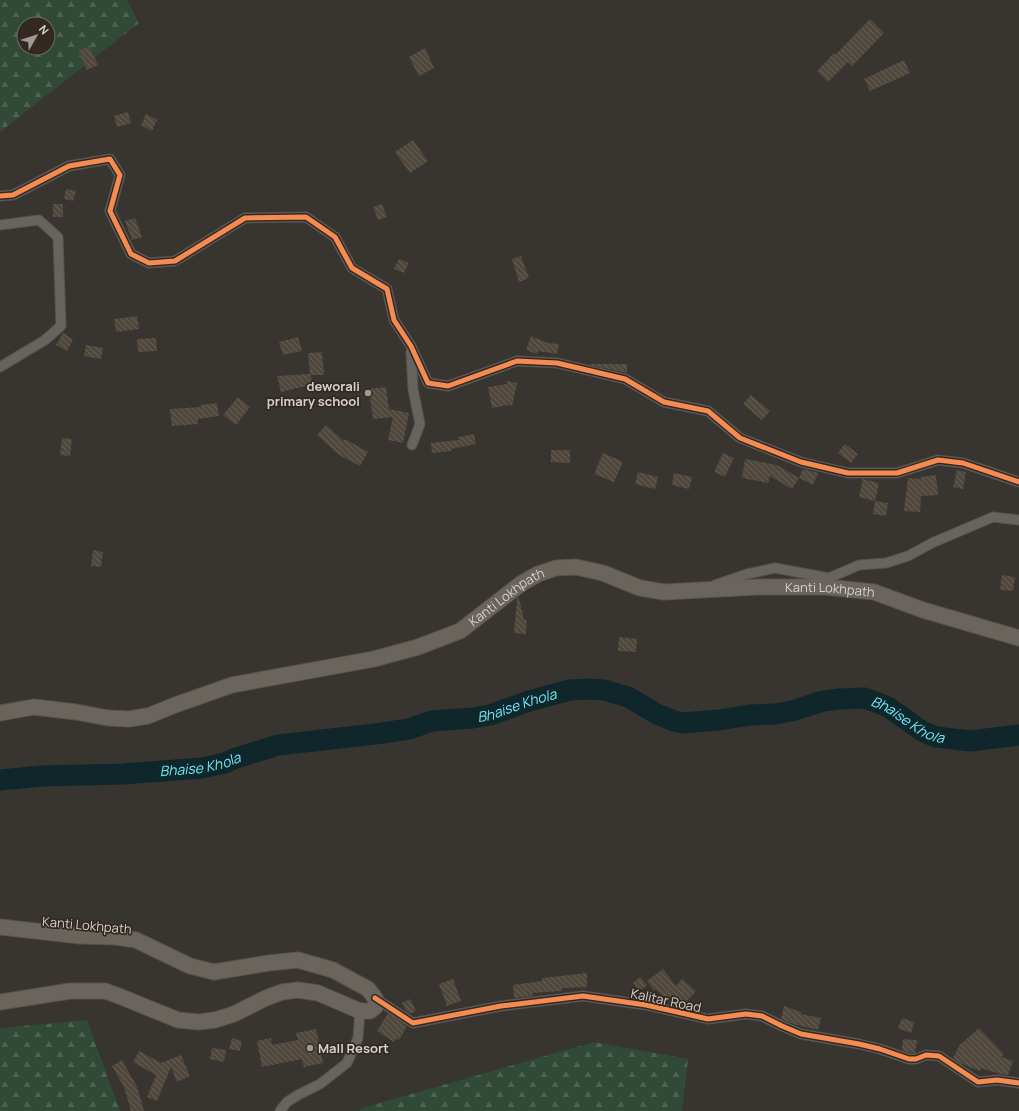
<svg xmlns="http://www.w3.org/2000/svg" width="1019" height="1111" font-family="Manrope,sans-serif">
  <defs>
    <pattern id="forest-firs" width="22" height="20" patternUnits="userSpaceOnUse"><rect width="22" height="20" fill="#314937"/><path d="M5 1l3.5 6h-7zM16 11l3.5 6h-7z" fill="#4e6253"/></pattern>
    <pattern id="building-back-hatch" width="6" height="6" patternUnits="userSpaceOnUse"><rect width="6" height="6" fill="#50483c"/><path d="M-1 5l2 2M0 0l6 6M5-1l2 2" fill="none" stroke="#686157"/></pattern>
  </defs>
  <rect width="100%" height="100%" fill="#383430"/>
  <g fill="url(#forest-firs)" fill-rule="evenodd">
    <path d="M 0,0 L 127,0 L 139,23 L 0,132 ZM 24,24 L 48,24 L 48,48 L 24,48 Z"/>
    <path d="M 87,1020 L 120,1111 L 0,1111 L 0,1028 Z"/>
    <path d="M 594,1042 L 688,1059 L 682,1111 L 359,1111 L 362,1108 Z"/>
  </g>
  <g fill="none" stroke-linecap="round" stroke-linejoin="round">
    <path stroke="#0f272a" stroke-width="21" id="s1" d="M 0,780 L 42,776 L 123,774 L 202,768 L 225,763 L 233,759 L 278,745 L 375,734 L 409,729 L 432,721 L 473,718 L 490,715 L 529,701 L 570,690 L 587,689 L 604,690 L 628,697 L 657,714 L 674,721 L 683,723 L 719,720 L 750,715 L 775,714 L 792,711 L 823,701 L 839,699 L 865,698 L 888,707 L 922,731 L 936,737 L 970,741 L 1019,735"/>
  </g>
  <g fill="url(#building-back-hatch)">
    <path d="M 870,19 L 884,33 L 852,66 L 848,62 L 828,82 L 817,71 L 834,53 L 835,55 Z"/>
    <path d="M 89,46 L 98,65 L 87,70 L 78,51 Z"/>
    <path d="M 425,48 L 434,68 L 419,76 L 409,57 Z"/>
    <path d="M 904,60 L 910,73 L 870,91 L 864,79 Z"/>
    <path d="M 128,112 L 131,123 L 117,127 L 114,116 Z"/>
    <path d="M 146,114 L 157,120 L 152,131 L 141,125 Z"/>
    <path d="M 413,140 L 428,161 L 410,173 L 395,152 Z"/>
    <path d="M 66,189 L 76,191 L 73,201 L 64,199 Z"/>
    <rect x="53" y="204" width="10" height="13"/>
    <path d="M 382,204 L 387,217 L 378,220 L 373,207 Z"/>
    <path d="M 135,218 L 142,237 L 132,240 L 125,221 Z"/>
    <path d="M 521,256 L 529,278 L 519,282 L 512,259 Z"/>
    <path d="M 399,259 L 409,263 L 404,273 L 394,269 Z"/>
    <path d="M 137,316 L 139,329 L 116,332 L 114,319 Z"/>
    <path d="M 63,333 L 73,339 L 67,351 L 56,345 Z"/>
    <path d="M 531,336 L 548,343 L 559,344 L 557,354 L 538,351 L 537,354 L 526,350 Z"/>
    <path d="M 298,337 L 302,351 L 283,355 L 279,342 Z"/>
    <path d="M 156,338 L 157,351 L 138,352 L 137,339 Z"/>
    <path d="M 86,345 L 103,348 L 101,359 L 84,356 Z"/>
    <path d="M 322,352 L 324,375 L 310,375 L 314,384 L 281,392 L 277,376 L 310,374 L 308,353 Z"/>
    <path d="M 627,364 L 627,373 L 590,365 L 590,364 Z"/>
    <path d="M 507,381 L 517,383 L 512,406 L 508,405 L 492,408 L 488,387 L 507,384 Z"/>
    <path d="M 386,387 L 389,409 L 409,413 L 403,443 L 388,440 L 393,417 L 373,419 L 369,389 Z"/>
    <path d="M 751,395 L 770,411 L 762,420 L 743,404 Z"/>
    <path d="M 238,397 L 250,407 L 236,425 L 223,415 Z"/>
    <path d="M 217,403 L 219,416 L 198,419 L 198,424 L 172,426 L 170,409 L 201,407 L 201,405 Z"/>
    <path d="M 326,425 L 344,441 L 345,439 L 368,452 L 360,466 L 339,455 L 317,435 Z"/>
    <path d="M 474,434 L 476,444 L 451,449 L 451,451 L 432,453 L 431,443 L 459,440 L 458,437 Z"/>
    <path d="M 62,438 L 72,439 L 70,456 L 60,455 Z"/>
    <path d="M 845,444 L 858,454 L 851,463 L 838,453 Z"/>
    <path d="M 551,450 L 570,450 L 570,463 L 551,462 Z"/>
    <path d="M 603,453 L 623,462 L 614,482 L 594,474 Z"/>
    <path d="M 723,453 L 734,458 L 725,477 L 714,472 Z"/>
    <path d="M 745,459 L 777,465 L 799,478 L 792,489 L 770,476 L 768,483 L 742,478 Z"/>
    <path d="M 803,469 L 818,473 L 813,485 L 799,478 Z"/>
    <path d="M 957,470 L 966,472 L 963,489 L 953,487 Z"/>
    <path d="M 638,472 L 658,477 L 655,489 L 635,484 Z"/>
    <path d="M 674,473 L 692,477 L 689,489 L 672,485 Z"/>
    <path d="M 936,475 L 938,495 L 921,496 L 920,512 L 904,511 L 908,478 L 921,479 L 921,477 Z"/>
    <path d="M 863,479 L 879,483 L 875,501 L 859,497 Z"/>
    <path d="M 875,501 L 888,503 L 886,516 L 873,514 Z"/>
    <path d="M 93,550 L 103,552 L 101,567 L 91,566 Z"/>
    <path d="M 1002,575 L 1015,577 L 1013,591 L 1000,590 Z"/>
    <path d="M 517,598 L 519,598 L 524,620 L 527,620 L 526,634 L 514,633 Z"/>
    <path d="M 619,637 L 637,639 L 636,652 L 618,651 Z"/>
    <path d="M 663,969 L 676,986 L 682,979 L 696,991 L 682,1007 L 674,1005 L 655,989 L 654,990 L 647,981 Z"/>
    <path d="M 587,973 L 587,987 L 562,988 L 562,991 L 532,993 L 533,996 L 514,998 L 513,985 L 542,981 L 542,978 Z"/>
    <path d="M 640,977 L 647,985 L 639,991 L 633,983 Z"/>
    <path d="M 453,979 L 461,1001 L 447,1006 L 439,984 Z"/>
    <path d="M 410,999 L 416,1011 L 410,1014 L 406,1011 L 402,1003 Z"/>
    <path d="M 784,1006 L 801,1012 L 801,1014 L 821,1018 L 818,1030 L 793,1024 L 781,1019 Z"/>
    <path d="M 388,1013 L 407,1026 L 399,1040 L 397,1038 L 394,1042 L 377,1031 Z"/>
    <path d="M 902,1018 L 914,1022 L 911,1033 L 898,1028 Z"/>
    <path d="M 979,1028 L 1004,1054 L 1001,1057 L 1013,1061 L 1008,1075 L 1000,1074 L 981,1068 L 980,1071 L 960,1063 L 953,1058 L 960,1044 L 961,1044 Z"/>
    <path d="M 316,1029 L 323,1063 L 304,1067 L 302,1059 L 262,1067 L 257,1041 L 271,1038 L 272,1045 L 298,1040 L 296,1033 Z"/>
    <path d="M 232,1038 L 242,1041 L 240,1051 L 229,1049 Z"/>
    <path d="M 903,1039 L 917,1040 L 915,1053 L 910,1053 L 902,1050 Z"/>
    <path d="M 212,1048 L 226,1050 L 224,1062 L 210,1059 Z"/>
    <path d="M 139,1051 L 161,1063 L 181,1055 L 190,1076 L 177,1082 L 171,1067 L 157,1101 L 147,1097 L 156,1075 L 133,1062 Z"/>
    <path d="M 122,1060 L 137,1087 L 144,1111 L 131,1111 L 124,1087 L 112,1066 Z"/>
  </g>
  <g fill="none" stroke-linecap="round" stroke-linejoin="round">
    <defs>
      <g id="street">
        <path d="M 0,196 L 13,195 L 69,166 L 110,159 L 120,175 L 110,211 L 131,254 L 149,263 L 175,261 L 245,218 L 306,217 L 335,237 L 352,268 L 387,289 L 394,320 L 411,346 L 428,383 L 448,386 L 517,361 L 557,363 L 625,379 L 664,402 L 708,411 L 740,438 L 801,462 L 848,473 L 897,473 L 938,460 L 963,463 L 1019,482"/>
        <path d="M 0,225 L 39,220 L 58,237 L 61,326 L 45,340 L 0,367"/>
        <path d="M 411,352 L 413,389 L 420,424 L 412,445"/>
        <path d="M 715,585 L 747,574 L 775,568 L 829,578 L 859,565 L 886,563 L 908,556 L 934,542 L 993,517 L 1019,520"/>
        <path d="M 375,998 L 413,1023 L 501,1006 L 583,996 L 646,1005 L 708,1019 L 746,1014 L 762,1016 L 782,1026 L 801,1034 L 859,1044 L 880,1049 L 909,1059 L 916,1059 L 926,1055 L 939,1056 L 978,1082 L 997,1080 L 1019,1083"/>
        <path d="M 280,1111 L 287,1102 L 298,1095 L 320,1084 L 347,1063 L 358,1038 L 360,1011"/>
      </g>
      <g id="primary">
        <path id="s2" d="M 0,713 L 34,707 L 76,712 L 108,718 L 129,719 L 148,716 L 175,705 L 232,685 L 374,659 L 418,647 L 460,631 L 522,583 L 538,574 L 556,568 L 576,567 L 603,573 L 640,588 L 664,592 L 758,587 L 826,587 L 874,592 L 923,610 L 1019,638"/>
        <path d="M 0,927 L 80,936 L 116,937 L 136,940 L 190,966 L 214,972 L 269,963 L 298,960 L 333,970 L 368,989 L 375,998 L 376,1002 L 375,1007 L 370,1011 L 360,1011 L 318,993 L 298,990 L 282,992 L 266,998 L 234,1014 L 215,1020 L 199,1022 L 178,1020 L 119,996 L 105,991 L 70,991 L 0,1002"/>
      </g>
    </defs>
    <use href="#street" stroke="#57524f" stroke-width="11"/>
    <use href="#primary" stroke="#57524f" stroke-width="17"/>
    <use href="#street" stroke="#676460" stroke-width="9"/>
    <use href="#primary" stroke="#6b645d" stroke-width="15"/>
    <defs>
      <g id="cycleway">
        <path d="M 0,196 L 13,195 L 69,166 L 110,159 L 120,175 L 110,211 L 131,254 L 149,263 L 175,261 L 245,218 L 306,217 L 335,237 L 352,268 L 387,289 L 394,320 L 411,346 L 428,383 L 448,386 L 517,361 L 557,363 L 625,379 L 664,402 L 708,411 L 740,438 L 801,462 L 848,473 L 897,473 L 938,460 L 963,463 L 1019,482"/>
        <path d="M 375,998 L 413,1023 L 501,1006 L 583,996 L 646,1005 L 708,1019 L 746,1014 L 762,1016 L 782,1026 L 801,1034 L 859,1044 L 880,1049 L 909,1059 L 916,1059 L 926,1055 L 939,1056 L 978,1082 L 997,1080 L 1019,1083"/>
      </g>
    </defs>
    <use href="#cycleway" stroke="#322922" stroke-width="8"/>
    <use href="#cycleway" stroke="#f68b52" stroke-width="5"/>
  </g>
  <g fill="#9f9995" stroke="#322922" stroke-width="1.5">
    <circle cx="368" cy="393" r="4"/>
    <circle cx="310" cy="1048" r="4"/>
  </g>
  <g text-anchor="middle" stroke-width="3.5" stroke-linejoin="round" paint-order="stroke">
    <g font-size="13" font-weight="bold" fill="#d6d0cc" stroke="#322922" text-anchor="end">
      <text x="360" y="391">deworali<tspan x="360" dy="15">primary school</tspan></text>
      <text x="318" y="1053" text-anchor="start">Mall Resort</text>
    </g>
    <g font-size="13" fill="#d6d0cc" stroke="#322922">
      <text dy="5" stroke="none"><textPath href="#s2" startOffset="868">Kanti Lokhpath</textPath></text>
      <text dy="5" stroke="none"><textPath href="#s2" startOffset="532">Kanti Lokhpath</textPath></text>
      <text transform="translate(87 925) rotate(5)" y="5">Kanti Lokhpath</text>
      <text transform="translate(666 1000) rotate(12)" y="5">Kalitar Road</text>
    </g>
    <g font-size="14" font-style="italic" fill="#6ee9f9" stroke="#322922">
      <text dy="5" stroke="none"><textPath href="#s1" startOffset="525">Bhaise Khola</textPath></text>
      <text dy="5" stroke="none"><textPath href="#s1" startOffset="934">Bhaise Khola</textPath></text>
      <text dy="5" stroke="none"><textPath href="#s1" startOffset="201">Bhaise Khola</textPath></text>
    </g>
  </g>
  <g transform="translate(36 36) rotate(51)"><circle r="19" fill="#322922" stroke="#746c66"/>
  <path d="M0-3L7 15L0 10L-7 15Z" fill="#9f9995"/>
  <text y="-6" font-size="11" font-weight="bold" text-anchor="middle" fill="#d6d0cc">N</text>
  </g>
</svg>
